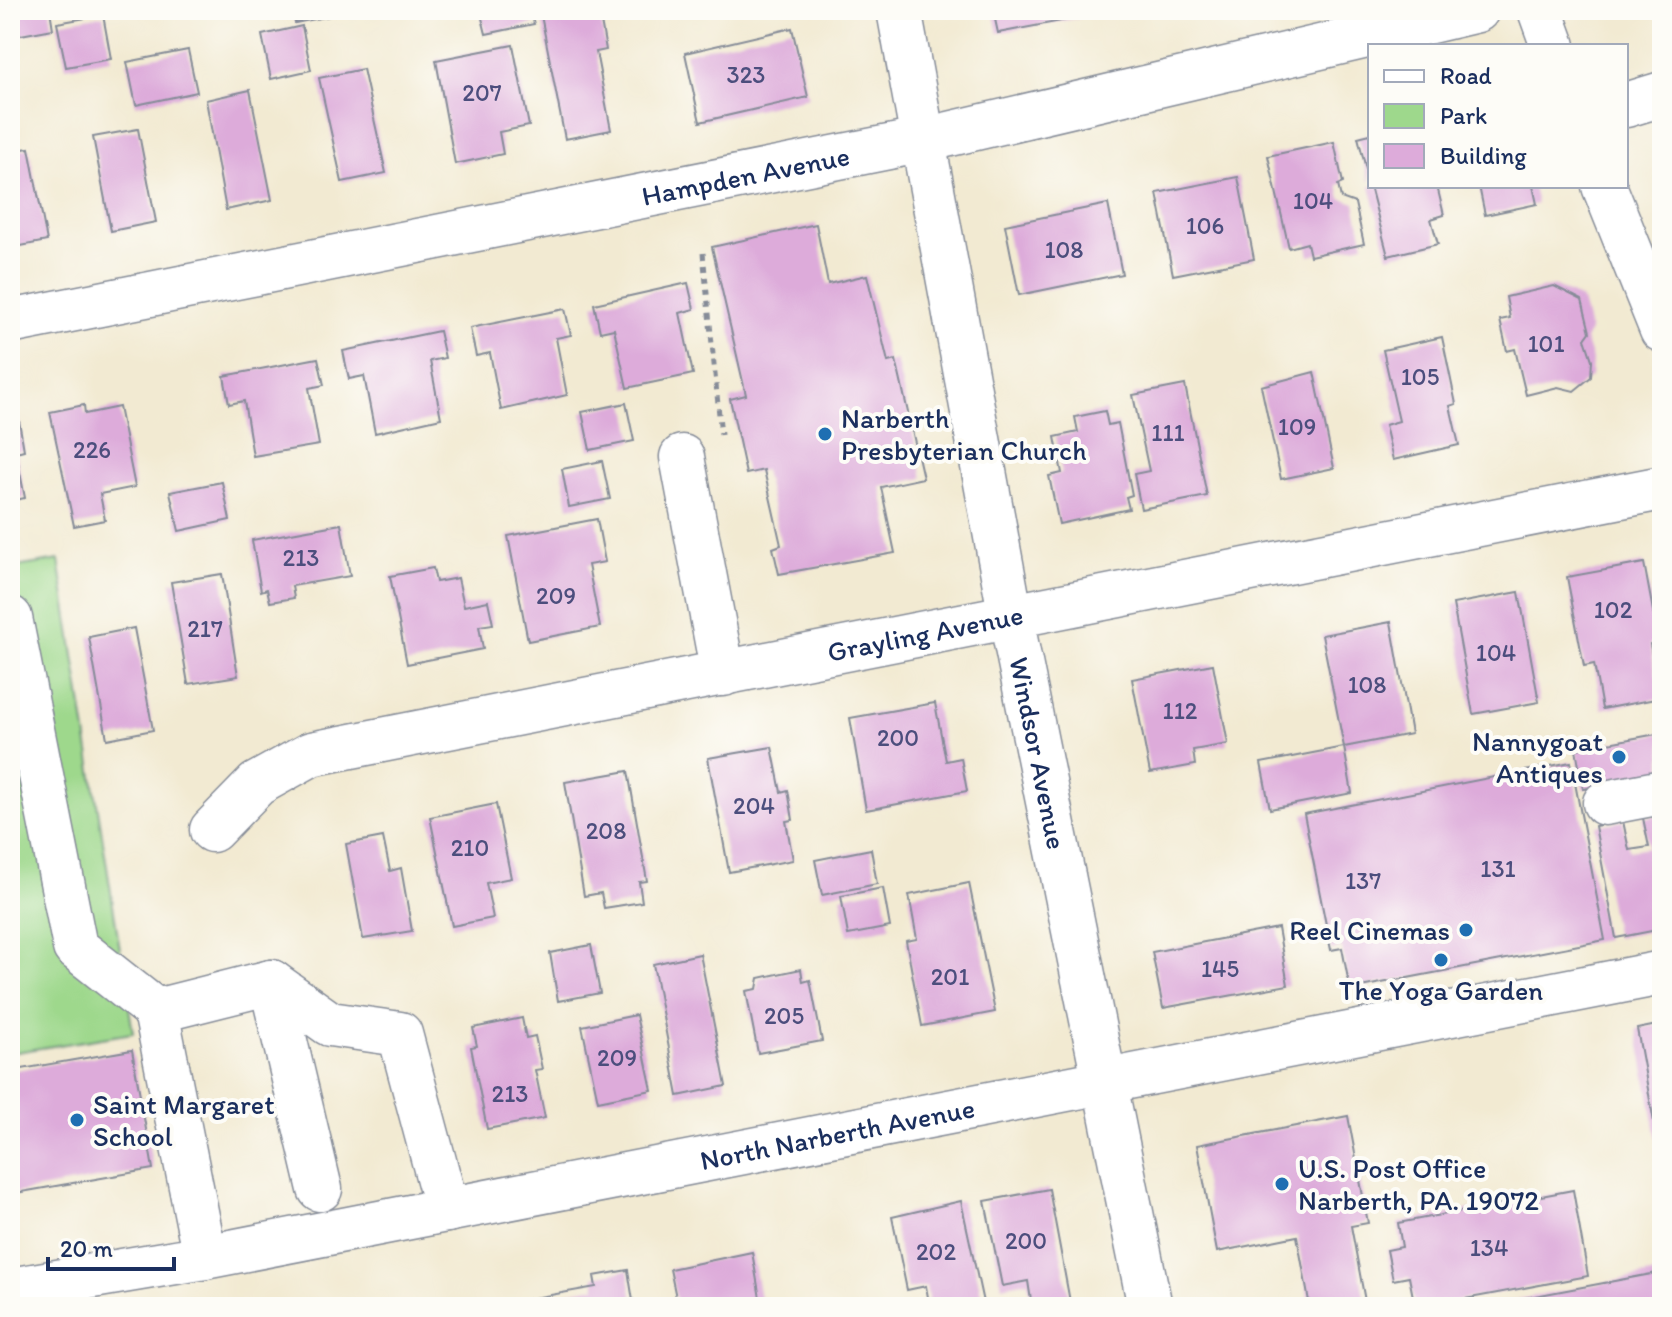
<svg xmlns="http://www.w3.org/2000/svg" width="1672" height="1317" font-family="Itim,sans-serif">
  <rect width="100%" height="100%" fill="#fdfcf7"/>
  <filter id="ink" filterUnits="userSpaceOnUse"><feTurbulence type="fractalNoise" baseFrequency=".0125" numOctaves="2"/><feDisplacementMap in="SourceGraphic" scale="16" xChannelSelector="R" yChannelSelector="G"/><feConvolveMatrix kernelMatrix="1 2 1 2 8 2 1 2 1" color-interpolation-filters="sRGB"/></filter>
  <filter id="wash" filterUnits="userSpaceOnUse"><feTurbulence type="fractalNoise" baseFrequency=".006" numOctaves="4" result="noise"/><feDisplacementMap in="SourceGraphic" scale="32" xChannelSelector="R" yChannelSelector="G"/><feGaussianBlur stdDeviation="1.8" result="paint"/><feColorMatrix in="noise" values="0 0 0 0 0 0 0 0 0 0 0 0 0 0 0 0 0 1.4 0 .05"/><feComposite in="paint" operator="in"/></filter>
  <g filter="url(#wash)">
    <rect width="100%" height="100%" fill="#f2ead2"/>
    <path fill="#9ed88c" stroke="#5c8475" stroke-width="2" d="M 59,560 L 133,1033 L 10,1053 L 10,568 Z"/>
    <g id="blocks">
      <g fill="#ddabda">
        <path d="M 10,10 L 50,10 L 53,29 L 10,37 Z"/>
        <path d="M 292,10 L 339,10 L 340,14 L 295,23 Z"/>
        <path d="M 480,10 L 530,10 L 534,24 L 486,34 Z"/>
        <path d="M 540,10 L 599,10 L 606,50 L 596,52 L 611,130 L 565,139 Z"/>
        <path d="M 993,10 L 1092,10 L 1093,15 L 998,33 Z"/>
        <path d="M 103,15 L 111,59 L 66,67 L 57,23 Z"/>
        <path d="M 302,26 L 311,70 L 271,79 L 262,35 Z"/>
        <path d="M 792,28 L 808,97 L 700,122 L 685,53 Z"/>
        <path d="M 513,45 L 529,126 L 499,132 L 503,154 L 455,164 L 436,60 Z"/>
        <path d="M 188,50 L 197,92 L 136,105 L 127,62 Z"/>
        <path d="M 363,69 L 386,173 L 342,182 L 319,78 Z"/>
        <path d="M 250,90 L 272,200 L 226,210 L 206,100 Z"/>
        <path d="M 138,129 L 156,222 L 111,231 L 93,137 Z"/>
        <path d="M 1370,134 L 1370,181 L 1369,181 L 1358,137 Z"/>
        <path d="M 1334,142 L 1343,183 L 1338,185 L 1341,198 L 1355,203 L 1364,244 L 1310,256 L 1307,243 L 1289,248 L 1268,156 Z"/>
        <path d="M 29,148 L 47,241 L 10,248 L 10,151 Z"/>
        <path d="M 1238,177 L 1254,259 L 1173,275 L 1157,193 Z"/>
        <path d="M 1370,186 L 1437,186 L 1444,215 L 1431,219 L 1438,244 L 1388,256 Z"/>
        <path d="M 1479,186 L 1533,186 L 1537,204 L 1485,215 Z"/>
        <path d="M 1108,204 L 1122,274 L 1019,295 L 1005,225 Z"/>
        <path d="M 816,224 L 828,284 L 867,275 L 888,362 L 896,360 L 923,478 L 881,487 L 895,553 L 779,574 L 773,548 L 781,545 L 764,470 L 746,474 L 730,399 L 746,395 L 712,247 Z"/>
        <path d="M 688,283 L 694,309 L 680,313 L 693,374 L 627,388 L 614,329 L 600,332 L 594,304 Z"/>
        <path d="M 1554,286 L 1582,300 L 1590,332 L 1585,339 L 1592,360 L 1591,377 L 1574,391 L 1558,387 L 1526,395 L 1515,349 L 1507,351 L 1500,320 L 1510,318 L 1506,297 Z"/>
        <path d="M 565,309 L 571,335 L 556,338 L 567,395 L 501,410 L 490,353 L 476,356 L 470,328 Z"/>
        <path d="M 439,331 L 445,358 L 430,361 L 441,418 L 375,433 L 364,376 L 349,379 L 343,351 Z"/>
        <path d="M 1442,337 L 1456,404 L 1450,406 L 1459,445 L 1393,460 L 1385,425 L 1399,421 L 1383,350 Z"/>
        <path d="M 318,358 L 324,385 L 309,388 L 319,445 L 253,456 L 244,401 L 229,404 L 224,376 Z"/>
        <path d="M 1314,372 L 1334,468 L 1281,479 L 1261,386 Z"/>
        <path d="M 1185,385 L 1207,496 L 1141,509 L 1134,474 L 1149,471 L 1133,395 Z"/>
        <path d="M 626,403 L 634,441 L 590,450 L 582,412 Z"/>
        <path d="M 84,405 L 85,414 L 119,407 L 135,487 L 100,494 L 105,520 L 74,526 L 50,412 Z"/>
        <path d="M 1105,411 L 1108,425 L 1118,423 L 1132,495 L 1126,497 L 1129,509 L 1059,524 L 1049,476 L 1062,473 L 1055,437 L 1078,432 L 1075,417 Z"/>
        <path d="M 18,415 L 24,450 L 16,452 L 25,498 L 10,501 L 10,417 Z"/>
        <path d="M 602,461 L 610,499 L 569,507 L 562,469 Z"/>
        <path d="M 222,482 L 230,520 L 179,531 L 170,492 Z"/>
        <path d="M 597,519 L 605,562 L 588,565 L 600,627 L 528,641 L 508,536 Z"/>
        <path d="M 341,524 L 350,576 L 292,586 L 294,598 L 270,602 L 267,589 L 261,591 L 252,540 Z"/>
        <path d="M 1644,563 L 1659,643 L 1650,644 L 1661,698 L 1602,709 L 1594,664 L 1584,666 L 1567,577 Z"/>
        <path d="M 433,568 L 436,582 L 458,578 L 464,606 L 488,601 L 493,624 L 479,626 L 483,649 L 407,664 L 390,576 Z"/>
        <path d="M 222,574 L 238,676 L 188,684 L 171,582 Z"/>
        <path d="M 1519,592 L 1539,702 L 1473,714 L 1453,604 Z"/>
        <path d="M 1391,622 L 1411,734 L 1344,747 L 1322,635 Z"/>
        <path d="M 134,628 L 153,730 L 107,739 L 89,637 Z"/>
        <path d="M 1213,664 L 1228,744 L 1193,750 L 1195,765 L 1150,773 L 1132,679 Z"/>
        <path d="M 935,703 L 946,761 L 961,758 L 967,791 L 866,810 L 850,718 Z"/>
        <path d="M 1662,733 L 1662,774 L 1583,789 L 1576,749 Z"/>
        <path d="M 772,747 L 781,792 L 788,790 L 793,820 L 786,821 L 793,860 L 729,872 L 708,758 Z"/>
        <path d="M 1344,747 L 1352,793 L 1270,809 L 1261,763 Z"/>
        <path d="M 1571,762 L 1605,940 L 1350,989 L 1342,948 L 1331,950 L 1304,814 Z"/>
        <path d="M 628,771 L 647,881 L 639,882 L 642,902 L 604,908 L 601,893 L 584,896 L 565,782 Z"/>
        <path d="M 496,804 L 511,878 L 486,883 L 493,918 L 452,926 L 430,817 Z"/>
        <path d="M 1662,814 L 1662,929 L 1616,938 L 1595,826 L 1623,821 L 1629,850 L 1649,847 L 1643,818 Z"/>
        <path d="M 383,837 L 390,871 L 401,868 L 412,931 L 363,939 L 346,844 Z"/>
        <path d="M 871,849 L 877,884 L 822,895 L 815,860 Z"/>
        <path d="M 969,883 L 995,1012 L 922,1026 L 906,941 L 917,939 L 909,895 Z"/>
        <path d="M 883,888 L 890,927 L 848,935 L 841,896 Z"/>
        <path d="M 1278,928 L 1288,985 L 1163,1008 L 1152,952 Z"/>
        <path d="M 591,945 L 600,993 L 558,1001 L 550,953 Z"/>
        <path d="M 700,954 L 726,1086 L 678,1096 L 653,964 Z"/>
        <path d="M 801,969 L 803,982 L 810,980 L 822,1041 L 758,1053 L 746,991 L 757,989 L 759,978 Z"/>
        <path d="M 636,1015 L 652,1090 L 598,1101 L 582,1026 Z"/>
        <path d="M 522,1018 L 526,1038 L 535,1036 L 542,1069 L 535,1070 L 545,1118 L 487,1129 L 471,1047 L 477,1046 L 473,1028 Z"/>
        <path d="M 1662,1024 L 1662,1155 L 1660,1155 L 1637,1029 Z"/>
        <path d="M 132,1050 L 153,1169 L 10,1194 L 10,1071 Z"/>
        <path d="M 1348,1116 L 1368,1223 L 1351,1226 L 1365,1301 L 1310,1307 L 1297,1236 L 1217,1252 L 1197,1145 Z"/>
        <path d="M 1049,1189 L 1071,1307 L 1032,1307 L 1028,1281 L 1002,1286 L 985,1201 Z"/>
        <path d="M 1573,1190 L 1588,1276 L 1422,1307 L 1415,1307 L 1409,1277 L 1393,1280 L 1387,1250 L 1402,1247 L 1398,1223 Z"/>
        <path d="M 961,1201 L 984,1307 L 916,1307 L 929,1303 L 926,1286 L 907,1290 L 892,1217 Z"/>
        <path d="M 752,1252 L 761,1304 L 678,1307 L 670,1269 Z"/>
        <path d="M 628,1270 L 634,1307 L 523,1307 L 522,1300 L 596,1287 L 594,1276 Z"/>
        <path d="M 1662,1272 L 1662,1307 L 1493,1307 L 1493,1304 Z"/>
      </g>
    </g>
  </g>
  <g filter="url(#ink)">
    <use href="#blocks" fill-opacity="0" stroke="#868c98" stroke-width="2"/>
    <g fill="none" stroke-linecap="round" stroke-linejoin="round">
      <defs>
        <g id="minor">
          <path id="s1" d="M 899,10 L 1011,618 L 1150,1307"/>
          <path d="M 1540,10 L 1553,46"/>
          <path d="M 1626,105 L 1662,94"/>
          <path d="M 1604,186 L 1662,330"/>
          <path id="s2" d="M 10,322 L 924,140 L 1477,10"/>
          <path d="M 682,457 L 723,674"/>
          <path d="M 10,618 L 75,947 L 156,1011"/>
          <path d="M 1605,803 L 1662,792"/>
          <path id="s3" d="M 212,830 L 257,784 L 311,754 L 1662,488"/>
          <path d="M 271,982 L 320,1189"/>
          <path d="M 205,1257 L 156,1011 L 271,982 L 330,1024 L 400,1034 L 447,1210"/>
          <path id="s4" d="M 10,1290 L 205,1257 L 1662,973"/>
        </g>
      </defs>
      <use href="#minor" stroke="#868c98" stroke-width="47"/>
      <path stroke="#868c98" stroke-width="5" stroke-dasharray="6 6" stroke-linecap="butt" d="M 703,253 L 721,435"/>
      <use href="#minor" stroke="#fff" stroke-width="44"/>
    </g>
  </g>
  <g fill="#1f6fb2" stroke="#fdfcf7" stroke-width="3">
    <circle cx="825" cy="434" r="8"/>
    <circle cx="1619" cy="757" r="8"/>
    <circle cx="1466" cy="930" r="8"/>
    <circle cx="1441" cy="960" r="8"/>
    <circle cx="77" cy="1120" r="8"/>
    <circle cx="1282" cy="1184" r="8"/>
  </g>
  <g text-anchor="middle" stroke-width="8" stroke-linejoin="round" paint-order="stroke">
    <g font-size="24" fill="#4c4e7d">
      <text x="746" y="83">323</text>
      <text x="482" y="101">207</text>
      <text x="1313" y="209">104</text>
      <text x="1205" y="234">106</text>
      <text x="1064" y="258">108</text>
      <text x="1546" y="352">101</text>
      <text x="1420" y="385">105</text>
      <text x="1297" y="435">109</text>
      <text x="1168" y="441">111</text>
      <text x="92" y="458">226</text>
      <text x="301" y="566">213</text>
      <text x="556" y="604">209</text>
      <text x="1613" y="618">102</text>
      <text x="205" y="637">217</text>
      <text x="1496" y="661">104</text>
      <text x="1367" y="693">108</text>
      <text x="1180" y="719">112</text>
      <text x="898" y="746">200</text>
      <text x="754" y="814">204</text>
      <text x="606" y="839">208</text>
      <text x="470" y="856">210</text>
      <text x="1498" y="877">131</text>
      <text x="1363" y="889">137</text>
      <text x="1220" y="977">145</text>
      <text x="950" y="985">201</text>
      <text x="784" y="1024">205</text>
      <text x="617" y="1066">209</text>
      <text x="510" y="1102">213</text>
      <text x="1026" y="1249">200</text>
      <text x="1489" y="1256">134</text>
      <text x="936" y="1260">202</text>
    </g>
    <g font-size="28" fill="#1b2f5e" stroke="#fdfcf7">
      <text dy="10" stroke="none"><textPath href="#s2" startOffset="750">Hampden Avenue</textPath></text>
      <text dy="10" stroke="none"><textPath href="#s3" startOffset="752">Grayling Avenue</textPath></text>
      <text dy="10" stroke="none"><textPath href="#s1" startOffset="756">Windsor Avenue</textPath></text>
      <text dy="10" stroke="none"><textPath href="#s4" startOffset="842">North Narberth Avenue</textPath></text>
    </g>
    <g font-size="28" fill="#1b2f5e" stroke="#fdfcf7" text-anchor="start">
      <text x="841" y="428">Narberth<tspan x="841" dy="32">Presbyterian Church</tspan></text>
      <text x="1603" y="751" text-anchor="end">Nannygoat<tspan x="1603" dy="32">Antiques</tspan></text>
      <text x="1450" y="940" text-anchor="end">Reel Cinemas</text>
      <text x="1441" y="1000" text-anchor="middle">The Yoga Garden</text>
      <text x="93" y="1114">Saint Margaret<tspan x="93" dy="32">School</tspan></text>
      <text x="1298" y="1178">U.S. Post Office<tspan x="1298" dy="32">Narberth, PA. 19072</tspan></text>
    </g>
  </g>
  <rect width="1672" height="1317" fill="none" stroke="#fdfcf7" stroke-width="40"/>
  <rect x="1368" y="44" width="260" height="144" fill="#fdfcf7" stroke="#a3aaba" stroke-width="2"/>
  <rect x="1384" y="70" width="40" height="12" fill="#ffffff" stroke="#a3aaba" stroke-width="2"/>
  <text x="1440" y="84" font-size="24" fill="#1b2f5e">Road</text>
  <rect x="1384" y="104" width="40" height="24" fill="#9ed88c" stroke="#a3aaba" stroke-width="2"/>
  <text x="1440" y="124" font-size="24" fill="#1b2f5e">Park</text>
  <rect x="1384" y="144" width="40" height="24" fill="#ddabda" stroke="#a3aaba" stroke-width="2"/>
  <text x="1440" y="164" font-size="24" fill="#1b2f5e">Building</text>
  <path d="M48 1257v12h126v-12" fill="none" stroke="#1b2f5e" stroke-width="4"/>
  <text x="60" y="1257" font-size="24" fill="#1b2f5e" stroke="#fdfcf7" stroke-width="6" paint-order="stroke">20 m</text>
</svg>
